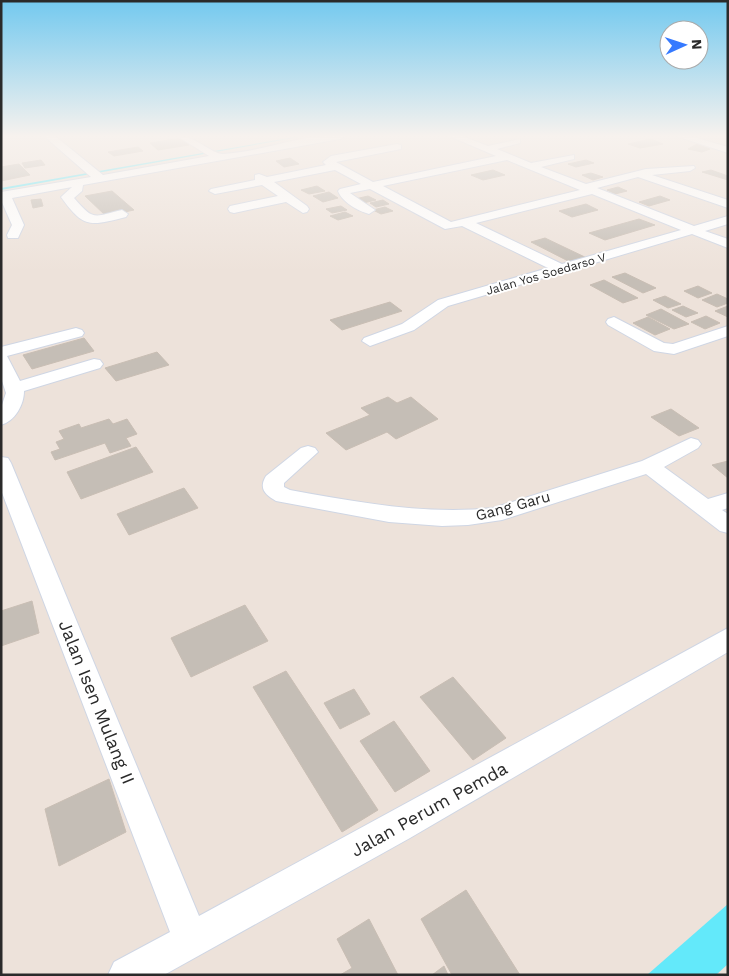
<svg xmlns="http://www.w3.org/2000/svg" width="729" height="976" font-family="'Work Sans',sans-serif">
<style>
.water{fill:#63e9fa}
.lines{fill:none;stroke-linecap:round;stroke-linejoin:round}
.stream{fill:#63e9fa;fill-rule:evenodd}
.building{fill:#c5beb6;stroke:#c9beb4}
.minor-casing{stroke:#cfd6e4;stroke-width:2}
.minor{fill:#fff;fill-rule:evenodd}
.labels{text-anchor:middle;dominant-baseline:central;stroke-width:4;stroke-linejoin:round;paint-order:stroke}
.far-street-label{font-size:12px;fill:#2a2a2a;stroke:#fff}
.street-label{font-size:15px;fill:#2a2a2a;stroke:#fff}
.near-street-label{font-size:18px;fill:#2a2a2a;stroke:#fff}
</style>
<rect width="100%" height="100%" fill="#ede2da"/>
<!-- water -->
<polygon class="water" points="728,904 728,964 716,975 647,975"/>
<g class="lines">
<!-- stream -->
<polygon class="stream" points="300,136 305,136 1,190 1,188"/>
</g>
<!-- building -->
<g class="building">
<polygon points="181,138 189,145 158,150 150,143"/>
<polygon points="651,139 663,144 640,148 628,144"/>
<polygon points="697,144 710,149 702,152 688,149"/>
<polygon points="138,147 143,151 114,156 108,152"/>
<polygon points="290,158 299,164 284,167 276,161"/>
<polygon points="41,160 45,165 25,168 22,163"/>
<polygon points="586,160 594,163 576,167 568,164"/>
<polygon points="19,164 30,175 1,181 1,167"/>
<polygon points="493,170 505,175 483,180 471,175"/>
<polygon points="711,170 728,176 728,180 702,172"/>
<polygon points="591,173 603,177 593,180 582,175"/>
<polygon points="317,186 325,191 309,194 301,190"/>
<polygon points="618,187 627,191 615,194 607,190"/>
<polygon points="112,191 134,210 106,216 85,196"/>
<polygon points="329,192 338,198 323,202 313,196"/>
<polygon points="368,196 376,200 363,203 355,199"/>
<polygon points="660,196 670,200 649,206 639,202"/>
<polygon points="41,199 43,206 33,208 31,200"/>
<polygon points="383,200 389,204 376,207 370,203"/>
<polygon points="586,204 598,210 572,217 559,211"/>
<polygon points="341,206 347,210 332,213 326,209"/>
<polygon points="385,207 393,211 381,214 373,210"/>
<polygon points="345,212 353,216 338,220 330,216"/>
<polygon points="639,219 655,225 605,240 589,233"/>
<polygon points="545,238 589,259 574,264 531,242"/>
<polygon points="625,273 656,288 643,293 612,277"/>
<polygon points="604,280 638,298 623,303 590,285"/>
<polygon points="698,286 712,293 698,298 684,291"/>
<polygon points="717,294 728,299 728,303 717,307 702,300"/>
<polygon points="665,296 681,304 668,308 653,300"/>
<polygon points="390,302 402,311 342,330 330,320"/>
<polygon points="683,306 698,313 686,317 672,310"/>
<polygon points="728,306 728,317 715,311"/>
<polygon points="661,309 689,324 674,329 646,315"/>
<polygon points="706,316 720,323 705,329 691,322"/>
<polygon points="648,317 670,329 655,335 633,323"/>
<polygon points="84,338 94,351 32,369 23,355"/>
<polygon points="157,352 169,365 116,381 105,368"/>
<polygon points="388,397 397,403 411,397 438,419 396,439 387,432 346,450 326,433 370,415 361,408"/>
<polygon points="671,409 699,428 679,436 651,417"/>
<polygon points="109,419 113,424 127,419 137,434 126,438 131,446 110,453 105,443 55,460 51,452 60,449 56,442 64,439 59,431 79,424 81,428"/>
<polygon points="136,447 153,472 81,499 67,472"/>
<polygon points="728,461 728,478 712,465"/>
<polygon points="184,488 198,508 129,535 117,514"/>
<polygon points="32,601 39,633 1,646 1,611"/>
<polygon points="245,605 268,641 191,677 171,638"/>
<polygon points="286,671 378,810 342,832 253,687"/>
<polygon points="453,677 506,738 473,760 420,697"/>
<polygon points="354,689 370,714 340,729 324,703"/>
<polygon points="394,721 430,771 395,792 360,741"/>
<polygon points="109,779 126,832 59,866 45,809"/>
<polygon points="466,890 520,975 452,975 421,919"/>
<polygon points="369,919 398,975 340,975 352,968 337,939"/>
<polygon points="444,966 448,975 432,975"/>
</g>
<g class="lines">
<defs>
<g id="minor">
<path d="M 44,136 L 55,136 L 103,175 L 209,156 L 177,136 C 197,136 211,154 223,154 C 264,152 304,132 345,136 L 340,139 L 83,185 L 82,191 L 74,198 C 94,221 93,217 122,210 L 128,214 L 126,217 C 90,226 84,229 61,197 L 72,187 L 12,198 L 24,225 L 18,238 L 8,238 L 7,235 L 12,225 L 1,200 L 1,192 L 91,177 Z"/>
<path d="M 449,136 L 462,136 L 488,146 L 520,139 L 520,143 L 497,149 L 531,163 L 574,155 L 574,159 L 541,167 L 586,184 L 646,169 L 694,166 L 695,168 L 690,171 L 652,175 L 728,200 L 728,208 L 638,177 L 597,188 L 694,226 L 728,216 L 728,224 L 705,231 L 728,239 L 728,248 L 692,234 L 571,270 L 569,273 L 560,273 L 448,306 L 414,330 L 370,346 L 362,341 L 364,338 L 402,324 L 438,300 L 548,268 L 462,226 L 445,229 L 370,189 L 350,193 L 375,210 L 369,214 C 358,211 342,202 338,191 L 340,189 L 361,184 L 335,170 L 274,182 L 307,206 L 309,209 L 307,212 L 303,213 L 286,202 L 234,213 L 230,212 L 228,209 L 230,206 L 278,196 L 262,185 L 215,194 L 209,191 L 211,189 L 255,180 L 255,175 L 259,174 L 267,177 L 326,165 L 323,162 L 331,156 L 397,144 L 401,145 L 401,149 L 336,162 L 373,182 L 496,156 ZM 507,160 L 580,190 L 451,222 L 383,186 ZM 592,194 L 681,230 L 562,264 L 476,223 Z"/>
<polygon points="676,136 690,136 728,147 728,153"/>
<polygon points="614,317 664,343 673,344 728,326 728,336 674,354 654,351 608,325 606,322 608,319"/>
<path d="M 76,328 L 82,330 L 84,333 L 82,336 L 7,356 L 20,381 L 94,359 L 100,360 L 103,364 L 100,368 L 24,391 C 24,405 15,421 1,425 L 1,408 L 6,393 L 1,378 L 1,347 Z"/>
<path d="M 691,438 L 698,440 L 701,444 L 698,448 L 664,467 L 708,499 L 728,493 L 728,508 L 722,510 L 728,514 L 728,533 L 720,531 L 646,474 L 502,520 L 468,525 L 442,526 L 389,522 L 276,501 C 266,495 258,489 266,476 L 301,448 L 308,446 L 315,448 L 318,452 L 284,483 L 284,487 L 290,490 C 357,502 424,515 493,508 L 642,461 Z"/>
<polygon points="1,457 8,458 11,463 199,916 728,628 728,652 410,838 164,975 108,975 114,962 170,932 1,490"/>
</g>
</defs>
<!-- minor casing -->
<use href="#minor" class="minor-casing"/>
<!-- minor -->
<use href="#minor" class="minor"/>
</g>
<!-- sky -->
<linearGradient id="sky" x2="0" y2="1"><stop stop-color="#73c9ef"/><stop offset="0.5" stop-color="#f7f2ee"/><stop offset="1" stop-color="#f7f2ee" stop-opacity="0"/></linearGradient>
<rect width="729" height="272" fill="url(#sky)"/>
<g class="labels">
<!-- far-street labels -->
<g class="far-street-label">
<text transform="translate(546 274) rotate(-16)">Jalan Yos Soedarso V</text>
</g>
<!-- street labels -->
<g class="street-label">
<text transform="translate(513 506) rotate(-15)">Gang Garu</text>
</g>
<!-- near-street labels -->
<g class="near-street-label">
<text transform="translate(97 702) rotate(68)">Jalan Isen Mulang II</text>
<text transform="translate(429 809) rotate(-29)">Jalan Perum Pemda</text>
</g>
</g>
<!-- border -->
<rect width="729" height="976" fill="none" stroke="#2a2a2a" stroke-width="5"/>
<!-- north arrow -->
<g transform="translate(684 45) rotate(87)"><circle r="24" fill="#ffffff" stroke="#aaaaaa"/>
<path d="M0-4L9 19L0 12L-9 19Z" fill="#367aff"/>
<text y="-8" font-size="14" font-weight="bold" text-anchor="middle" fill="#2a2a2a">N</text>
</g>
</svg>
